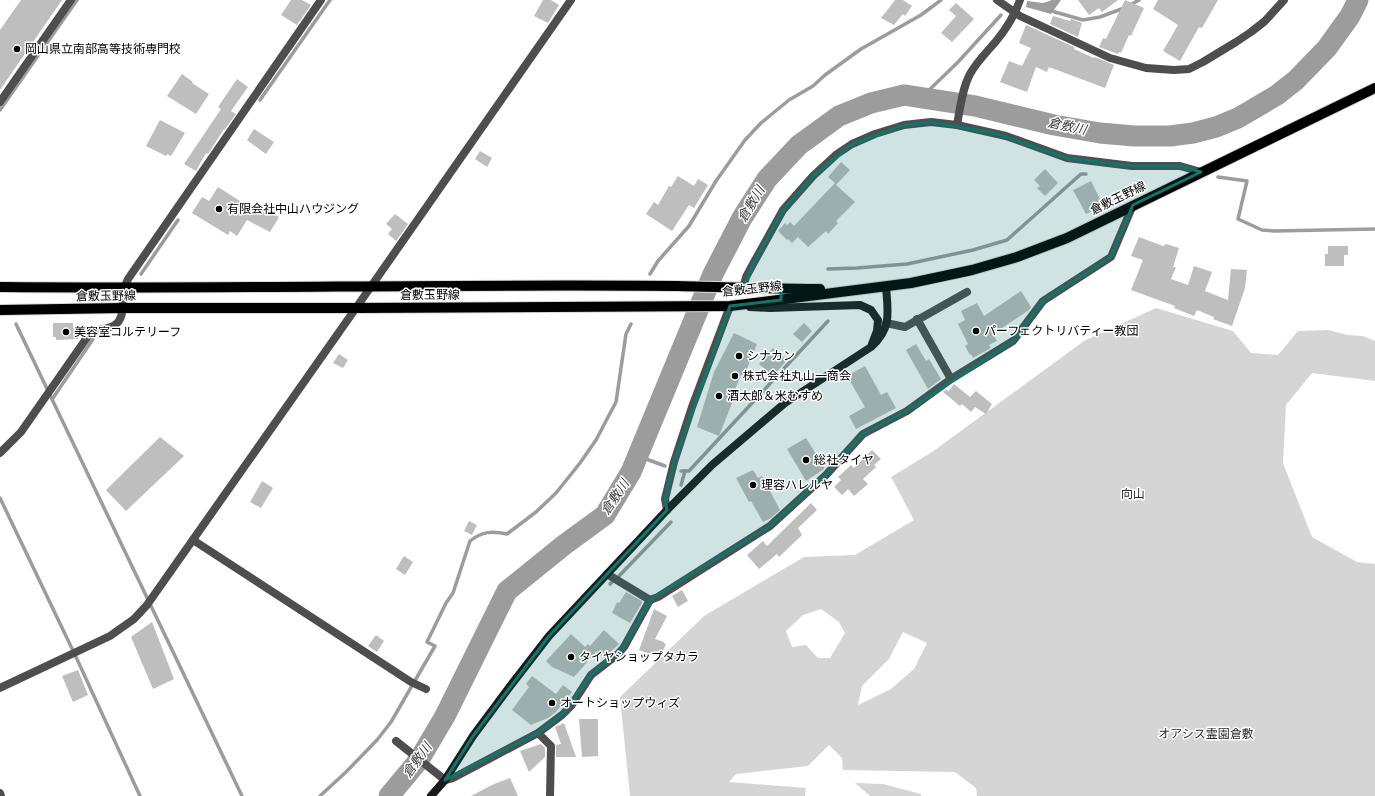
<svg xmlns="http://www.w3.org/2000/svg" width="1375" height="796" font-family="'DM Sans','Noto Sans JP',sans-serif">
<style>
.green{fill:#d5d5d5;fill-rule:evenodd}
.water{fill:#9c9c9c}
.lines{fill:none;stroke-linecap:round;stroke-linejoin:round}
.stream{stroke:#9c9c9c;stroke-width:3.5}
.river{stroke:#9c9c9c;stroke-width:21}
.building{fill:#bebebe}
.primary-casing{stroke:#dbdbdb;stroke-width:12}
.street{stroke:#4e4e4e;stroke-width:8}
.secondary{stroke:#1b1b1b;stroke-width:8}
.primary{stroke:#000;stroke-width:10}
.marked{fill:#0f766e;fill-opacity:0.2;stroke:#0f766e;stroke-width:3;stroke-linejoin:round}
.poi-dot{fill:#000;stroke:#fff;stroke-width:1.5}
.labels{text-anchor:middle;dominant-baseline:central;stroke-width:3;stroke-linejoin:round;paint-order:stroke}
.poi-label{font-size:12px;fill:#000;stroke:#fff;text-anchor:start}
.street-label{font-size:12px;fill:#000;stroke:#fff}
.park-label{font-size:12px;fill:#2c2c2c;stroke:#fff}
.water-label{font-size:13px;font-style:italic;fill:#3d3d3d;stroke:#fff}
</style>
<rect width="100%" height="100%" fill="#fff"/>
<!-- green -->
<g class="green">
<path d="M 1156,308 L 1233,331 L 1251,353 L 1278,355 L 1298,331 L 1328,330 L 1348,335 L 1363,336 L 1375,341 L 1375,381 L 1312,373 L 1286,405 L 1283,463 L 1312,537 L 1357,562 L 1375,564 L 1375,796 L 977,796 L 976,788 L 955,772 L 843,770 L 842,758 L 829,745 L 808,766 L 736,774 L 729,782 L 806,788 L 805,796 L 630,796 L 620,697 L 704,616 L 804,557 L 855,555 L 914,520 L 891,477 L 932,452 L 1084,341 ZM 821,609 L 839,622 L 845,633 L 830,658 L 818,658 L 806,645 L 792,647 L 786,631 L 803,615 ZM 903,632 L 927,643 L 914,669 L 891,689 L 858,705 L 862,686 L 889,659 Z"/>
<polygon points="855,783 883,784 921,794 921,796 870,796"/>
</g>
<!-- water -->
<polygon class="water" points="1052,0 1061,0 1051,14 1026,7 1027,1 1043,3"/>
<g class="lines">
<!-- stream -->
<g class="stream">
<polyline points="1130,5 1139,0"/>
<polyline points="1048,10 1083,20 1100,17 1124,8"/>
<polyline points="922,97 958,62 1001,15"/>
<polyline points="260,100 330,0"/>
<polyline points="0,110 77,0"/>
<polyline points="1218,177 1247,181 1238,219 1262,230 1274,231 1375,229"/>
<polyline points="828,269 857,268 907,264 973,250 1007,240 1081,174 1086,174"/>
<polyline points="141,274 178,220"/>
<polyline points="650,274 658,261 689,226 716,181 745,140 761,123 789,100 813,86 825,75 861,49 921,15 941,0"/>
<polyline points="16,324 242,796"/>
<polyline points="53,398 93,339"/>
<polyline points="638,456 665,466"/>
<polyline points="681,471 689,471 828,321"/>
<polyline points="681,485 685,471"/>
<polyline points="0,498 76,657 140,796"/>
<polyline points="619,576 671,522"/>
<polyline points="610,584 612,582"/>
<path d="M 320,796 L 346,772 L 377,740 L 391,722 L 435,646 L 427,642 L 446,603 L 453,593 L 470,541 C 482,531 493,531 507,534 L 536,512 L 556,493 L 580,463 L 596,440 L 616,402 L 626,334 L 631,324"/>
</g>
<!-- river -->
<polyline class="river" points="389,796 419,760 445,716 507,591 564,545 605,515 631,472 713,274 742,218 767,179 799,145 839,116 871,103 904,95 975,106 1054,125 1100,133 1134,136 1170,136 1193,133 1216,127 1238,118 1277,95 1296,80 1327,48 1350,16 1358,0"/>
</g>
<!-- building -->
<g class="building">
<polygon points="21,0 62,0 0,90 0,30"/>
<polygon points="291,0 302,0 311,5 297,25 281,15"/>
<polygon points="543,0 551,0 559,5 548,23 534,16"/>
<polygon points="895,0 903,0 912,6 905,16 903,14 894,25 881,18"/>
<polygon points="1078,0 1118,0 1102,12 1099,8 1089,15"/>
<polygon points="1125,0 1144,8 1131,36 1129,35 1121,53 1119,52 1118,54 1099,47 1103,38 1106,39"/>
<polygon points="1158,0 1218,0 1202,28 1199,27 1180,61 1163,51 1178,25 1153,9"/>
<polygon points="956,3 974,19 952,42 941,33 956,16 949,10"/>
<polygon points="1053,16 1070,21 1071,19 1082,23 1078,37 1050,24"/>
<polygon points="1026,25 1074,47 1074,49 1094,58 1095,57 1114,65 1105,88 1049,67 1047,72 1036,67 1027,92 1000,82 1009,61 1022,66 1031,48 1019,43"/>
<polygon points="182,74 193,82 192,83 209,94 196,114 167,96"/>
<polygon points="237,79 248,87 231,111 236,114 225,129 224,129 208,154 206,153 196,171 184,164 221,109 218,107"/>
<polygon points="160,120 185,133 171,156 167,154 166,156 146,146"/>
<polygon points="254,129 274,142 266,154 247,140"/>
<polygon points="480,151 492,158 487,167 475,159"/>
<polygon points="841,162 850,170 836,185 855,202 836,221 838,223 828,234 826,231 808,247 798,237 792,243 788,239 787,240 778,231 785,223 787,225 790,222 794,226 835,183 828,177"/>
<polygon points="1045,169 1058,183 1045,196 1037,188 1040,186 1034,180"/>
<polygon points="678,176 694,186 698,179 708,185 694,208 689,205 672,231 646,214 654,202 658,205 669,186 671,187"/>
<polygon points="1091,181 1100,199 1098,200 1102,206 1086,214 1073,190"/>
<polygon points="218,187 251,208 254,203 279,217 270,232 247,220 237,236 230,231 228,235 192,213 202,197 209,201"/>
<polygon points="395,214 408,224 396,241 388,234 392,229 386,224"/>
<polygon points="1139,237 1163,246 1166,244 1179,248 1173,267 1176,267 1171,279 1188,285 1194,266 1212,272 1205,291 1228,300 1231,269 1247,270 1245,288 1232,326 1213,319 1214,317 1197,310 1194,316 1174,308 1175,306 1131,290 1143,260 1131,256"/>
<polygon points="1328,246 1348,246 1348,255 1344,255 1344,266 1325,266 1325,254 1328,254"/>
<polygon points="1021,291 1031,307 1029,310 993,334 997,341 989,345 991,348 973,358 971,354 970,355 965,346 968,344 958,324 965,320 961,311 977,303 984,316"/>
<polygon points="53,323 73,323 73,328 78,328 78,339 56,340 56,337 53,337"/>
<polygon points="804,323 812,331 802,342 793,334"/>
<polygon points="734,333 757,344 744,376 741,375 732,397 734,398 719,436 697,427 714,372"/>
<polygon points="916,344 926,361 929,359 941,379 928,389 906,350"/>
<polygon points="773,348 787,360 773,376 759,364"/>
<polygon points="339,354 348,360 343,368 333,363"/>
<polygon points="865,366 881,395 887,392 896,408 856,429 849,416 865,407 847,376"/>
<polygon points="954,384 970,397 976,391 992,404 986,414 975,407 971,412 962,404 960,406 943,392 947,389 948,392"/>
<polygon points="160,437 184,456 126,511 106,490"/>
<polygon points="806,438 824,467 824,469 806,481 787,449"/>
<polygon points="872,450 881,459 874,465 876,467 863,479 868,484 854,496 848,489 842,495 834,487 841,480 838,477 851,465 854,468"/>
<polygon points="753,470 758,478 762,476 780,510 771,518 763,522 751,501 749,502 736,478"/>
<polygon points="262,481 273,488 261,508 250,502"/>
<polygon points="811,503 817,510 798,528 802,535 779,557 777,554 759,569 747,555 763,541 767,546"/>
<polygon points="469,521 477,525 472,535 464,531"/>
<polygon points="404,556 413,562 405,575 396,569"/>
<polygon points="682,590 688,601 678,607 672,596"/>
<polygon points="626,592 642,601 642,603 630,623 612,613 617,602 619,603"/>
<polygon points="654,609 667,616 655,639 664,642 664,643 666,644 661,655 651,652 650,654 639,650"/>
<polygon points="152,622 174,679 153,689 131,637"/>
<polygon points="604,630 619,644 604,658 597,651 574,677 552,667 546,661 571,634 585,647 588,644 590,646"/>
<polygon points="376,635 384,641 377,652 368,646"/>
<polygon points="78,670 88,695 73,702 62,676"/>
<polygon points="532,676 556,694 563,685 572,692 556,712 548,718 531,725 512,710 529,687 526,684"/>
<polygon points="579,719 598,719 598,756 582,757"/>
<polygon points="564,723 576,757 556,757 556,745 561,744 555,727"/>
<polygon points="541,744 545,748 545,757 529,772 520,751"/>
<polygon points="510,778 518,796 471,796 494,784"/>
</g>
<g class="lines">
<defs>
<g id="primary">
<path d="M 0,287 C 225,289 451,284 676,286 C 724,287 772,289 820,289"/>
<polyline points="0,310 122,308 356,308 730,306 911,283 972,270 1017,257 1067,238 1375,88"/>
</g>
</defs>
<!-- primary casing -->
<use href="#primary" class="primary-casing"/>
<!-- street -->
<g class="street">
<polyline points="997,0 1020,16 1110,58 1146,68 1174,70 1189,69 1203,62 1236,42 1251,32 1265,21 1284,0"/>
<polyline points="0,102 71,0"/>
<path d="M 957,125 C 960,109 962,89 970,74 C 977,61 988,51 997,40 C 1006,29 1015,14 1020,0"/>
<polyline points="743,288 746,277 753,264 783,210 813,176 837,154 852,144 875,134 904,125 931,122 957,125 1006,136 1067,158 1132,166 1180,166 1201,172"/>
<polyline points="917,319 951,379"/>
<polyline points="886,323 905,327 967,292"/>
<path d="M 0,453 L 21,432 L 88,336 C 98,326 108,331 116,324 C 126,316 121,299 124,288 C 125,285 127,282 128,279 L 321,0"/>
<polyline points="667,510 665,499 674,462 692,407 730,306"/>
<polyline points="193,540 411,682 426,689"/>
<polyline points="607,574 650,600 658,597 770,526 826,475 863,434 907,411 951,379 1013,341 1043,301 1111,257 1133,205"/>
<polyline points="0,688 110,636 134,619 147,605 356,308 571,0"/>
<polyline points="538,733 551,746 550,796"/>
<polyline points="396,741 445,780 453,778 538,733 562,715 571,706 591,675 618,654 624,647 650,600"/>
<polyline points="0,793 1,796"/>
</g>
<!-- secondary -->
<g class="secondary">
<polyline points="750,307 770,308 860,305 871,310 878,320 877,331 872,344"/>
<path d="M 431,796 L 445,780 L 473,736 L 511,685 L 549,636 L 667,510 L 712,465 L 785,403 L 871,347 C 892,328 888,313 886,287"/>
</g>
<!-- primary -->
<use href="#primary" class="primary"/>
</g>
<!-- marked area -->
<path class="marked" d="M 931,122 L 995,133 L 1067,158 L 1132,166 L 1180,166 L 1201,172 L 1133,205 L 1111,257 L 1043,301 L 1013,341 L 907,411 L 863,434 L 826,475 L 770,526 L 650,600 L 624,647 L 591,675 L 562,715 L 538,733 L 445,780 L 473,736 L 549,636 L 667,510 L 665,499 L 674,462 L 730,306 L 781,300 L 781,289 L 743,288 L 753,264 L 783,210 L 813,176 L 852,144 L 904,125 Z"/>
<!-- markers -->
<g class="poi-dot">
<circle cx="17" cy="49" r="4"/>
<circle cx="219" cy="209" r="4"/>
<circle cx="976" cy="331" r="4"/>
<circle cx="66" cy="332" r="4"/>
<circle cx="739" cy="356" r="4"/>
<circle cx="735" cy="376" r="4"/>
<circle cx="719" cy="396" r="4"/>
<circle cx="806" cy="460" r="4"/>
<circle cx="753" cy="485" r="4"/>
<circle cx="571" cy="657" r="4"/>
<circle cx="552" cy="703" r="4"/>
</g>
<g class="labels">
<!-- poi labels -->
<g class="poi-label">
<text x="25" y="49">岡山県立南部高等技術専門校</text>
<text x="227" y="209">有限会社中山ハウジング</text>
<text x="984" y="331">パーフェクトリバティー教団</text>
<text x="74" y="332">美容室コルテリーフ</text>
<text x="747" y="356">シナカン</text>
<text x="743" y="376">株式会社丸山一商会</text>
<text x="727" y="396">酒太郎＆米むすめ</text>
<text x="814" y="460">総社タイヤ</text>
<text x="761" y="485">理容ハレルヤ</text>
<text x="579" y="657">タイヤショップタカラ</text>
<text x="560" y="703">オートショップウィズ</text>
</g>
<!-- street labels -->
<g class="street-label">
<text transform="translate(1118 198) rotate(-26)">倉敷玉野線</text>
<text transform="translate(752 289) rotate(-6)">倉敷玉野線</text>
<text x="430" y="295">倉敷玉野線</text>
<text transform="translate(106 296) rotate(-1)">倉敷玉野線</text>
</g>
<!-- park labels -->
<g class="park-label">
<text x="1133" y="494">向山</text>
<text x="1206" y="734">オアシス霊園倉敷</text>
</g>
<!-- water labels -->
<g class="water-label">
<text transform="translate(1067 126) rotate(12)">倉敷川</text>
<text transform="translate(751 204) rotate(-59)">倉敷川</text>
<text transform="translate(615 497) rotate(-56)">倉敷川</text>
<text transform="translate(417 760) rotate(-54)">倉敷川</text>
</g>
</g>
</svg>
